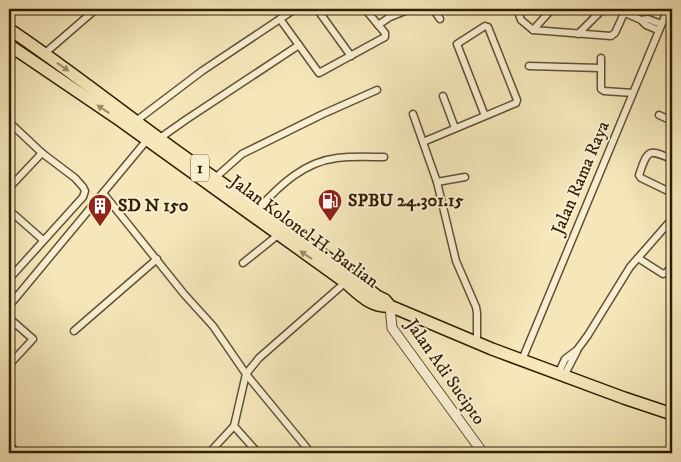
<svg xmlns="http://www.w3.org/2000/svg" width="681" height="462" font-family="'IM FELL DW Pica',serif">
<style>
.lines{fill:none;stroke-linecap:round;stroke-linejoin:round}
.minor-casing{stroke:#615132;stroke-width:9}
.tertiary-casing{stroke:#615132;stroke-width:11}
.trunk-casing{stroke:#301f05;stroke-width:14}
.minor{stroke:#f8efd2;stroke-width:6}
.tertiary{stroke:#f8efd2;stroke-width:9}
.trunk{stroke:#f5e7ba;stroke-width:11}
.oneway{fill:#9c8d69}
.labels{text-anchor:middle;dominant-baseline:central;stroke-width:4;stroke-linejoin:round;paint-order:stroke}
.shield{fill:#f8efd2;stroke:#6c5d42;stroke-width:1}
.shield-label{font-size:16px;font-weight:bold;fill:#301f05}
.street-label{font-size:18px;fill:#301f05;stroke:#f8efd2}
.poi-label{font-size:18px;font-weight:bold;fill:#301f05;stroke:#f8efd2;text-anchor:start}
</style>
<rect width="100%" height="100%" fill="#f5e7ba"/>
<filter id="stains"><feTurbulence type="fractalNoise" baseFrequency=".004" numOctaves="4"/><feColorMatrix values="0 0 0 0 .2 0 0 0 0 .09 0 0 0 0 .02 0 0 0 .5 -.17"/></filter>
<radialGradient id="worn" r=".72"><stop offset=".6" stop-color="#630" stop-opacity="0"/><stop offset="1" stop-color="#630" stop-opacity=".3"/></radialGradient>
<g class="lines">
<defs>
<g id="minor">
<polyline points="317,9 351,56"/>
<polyline points="433,9 440,19"/>
<polyline points="517,9 521,20 533,30 611,36 615,33 626,9"/>
<polyline points="616,9 641,20 646,25 658,30"/>
<polyline points="280,19 319,73 385,37 385,33 365,9"/>
<polyline points="641,20 648,19 661,24"/>
<polyline points="378,25 390,17 410,9"/>
<polyline points="533,30 552,9"/>
<polyline points="578,34 603,9"/>
<polyline points="44,54 96,9"/>
<polyline points="9,58 18,51"/>
<polyline points="601,58 601,89 604,91 633,93"/>
<polyline points="529,66 600,68"/>
<polyline points="443,96 455,128"/>
<polyline points="413,114 437,182 456,261 476,307 477,313 477,343"/>
<polyline points="659,115 672,121"/>
<polyline points="136,121 202,71 295,9"/>
<polyline points="9,122 42,153 75,178 83,187 85,191 83,197 9,279"/>
<polyline points="160,138 187,119 299,45"/>
<polyline points="423,142 516,103 517,100 488,27 485,26 457,44 485,116"/>
<path d="M 672,159 C 648,149 648,149 639,175 L 641,178 L 672,193"/>
<polyline points="215,178 242,154 323,114 377,90"/>
<polyline points="437,182 465,177"/>
<polyline points="9,188 42,153"/>
<polyline points="103,193 184,294 213,326 246,374 311,453"/>
<path d="M 259,208 C 280,185 304,162 337,158 C 353,156 369,157 384,157"/>
<polyline points="9,210 43,240"/>
<polyline points="638,258 663,274 666,273 672,266"/>
<polyline points="243,263 278,235"/>
<polyline points="9,306 147,140"/>
<polyline points="9,318 33,339 9,365"/>
<polyline points="74,331 157,259"/>
<polyline points="522,360 668,9"/>
<polyline points="558,374 565,359 577,350 588,335 630,267 672,219"/>
<polyline points="564,376 577,351"/>
<polyline points="234,426 258,453"/>
<polyline points="9,444 17,453"/>
<polyline points="209,453 234,426 246,374 259,358 348,280"/>
</g>
<polyline id="tertiary" points="390,306 392,328 483,453"/>
<g id="trunk">
<path d="M 9,29 C 73,72 133,121 196,165 C 257,208 319,249 377,296 L 385,300 L 390,306 L 492,349 L 624,398 L 672,414"/>
<path d="M 9,45 L 121,121 L 345,282 C 359,294 371,308 390,306"/>
</g>
</defs>
<!-- minor casing -->
<use href="#minor" class="minor-casing"/>
<!-- tertiary casing -->
<use href="#tertiary" class="tertiary-casing"/>
<!-- trunk casing -->
<use href="#trunk" class="trunk-casing"/>
<!-- minor -->
<use href="#minor" class="minor"/>
<!-- tertiary -->
<use href="#tertiary" class="tertiary"/>
<!-- trunk -->
<use href="#trunk" class="trunk"/>
</g>
<!-- one-way arrows -->
<defs><path id="oneway-solid" d="M-6-.8H1V-3.2L6.5 0L1 3.2V.8H-6Z" transform="scale(1.25)"/></defs>
<g class="oneway">
<use href="#oneway-solid" transform="translate(63 67) rotate(34)"/>
<use href="#oneway-solid" transform="translate(103 109) rotate(-146)"/>
<use href="#oneway-solid" transform="translate(306 255) rotate(-146)"/>
</g>
<!-- icons -->
<defs>
<symbol id="fuel-pin" viewBox="-11 -11 22 30"><path d="M0 17L-7.5 6A9.5 9.5 0 1 1 7.5 6Z" fill="#8f2418" stroke="#f8efd2"/><path d="M-5.5-6h7V0h2V4h1.3V-2.5L3-4.5l.8-.8L6-3V5H2.5V1h-1V6h-7ZM-4.2-4.7v3.2H.2V-4.7Z" fill="#fff"/></symbol>
<symbol id="building-pin" viewBox="-11 -11 22 30"><path d="M0 17L-7.5 6A9.5 9.5 0 1 1 7.5 6Z" fill="#8f2418" stroke="#f8efd2"/><path d="M-4-6H4V6H1V3H-1V6H-4ZM-2.5-4.3h1.7v1.8h-1.7ZM.8-4.3h1.7v1.8H.8ZM-2.5-1h1.7V.8h-1.7ZM.8-1h1.7V.8H.8Z" fill="#fff"/></symbol>
</defs>
<g fill-rule="evenodd">
<use href="#fuel-pin" x="316" y="187" width="28" height="38"/>
<use href="#building-pin" x="86" y="192" width="28" height="38"/>
</g>
<g class="labels">
<!-- shield labels -->
<rect class="shield" x="191" y="154.5" width="18" height="27" rx="4"/>
<g class="shield-label">
<text x="200" y="168">1</text>
</g>
<!-- street labels -->
<g class="street-label">
<text transform="translate(581 178) rotate(-67)">Jalan Rama Raya</text>
<text transform="translate(304 232) rotate(36)">Jalan Kolonel H. Barlian</text>
<text transform="translate(445 372) rotate(55)">Jalan Adi Sucipto</text>
</g>
<!-- poi labels -->
<g class="poi-label">
<text x="348" y="201">SPBU 24.301.15</text>
<text x="118" y="206">SD N 150</text>
</g>
</g>
<!-- margin -->
<rect width="681" height="462" fill="none" stroke="#f5e7ba" stroke-width="30"/>
<rect x="10" y="10" width="661" height="442" fill="none" stroke="#301f05" stroke-width="2.5"/>
<rect x="15" y="15" width="651" height="432" fill="none" stroke="#301f05"/>
<rect width="100%" height="100%" filter="url(#stains)"/>
<rect width="100%" height="100%" fill="url(#worn)"/>
</svg>
